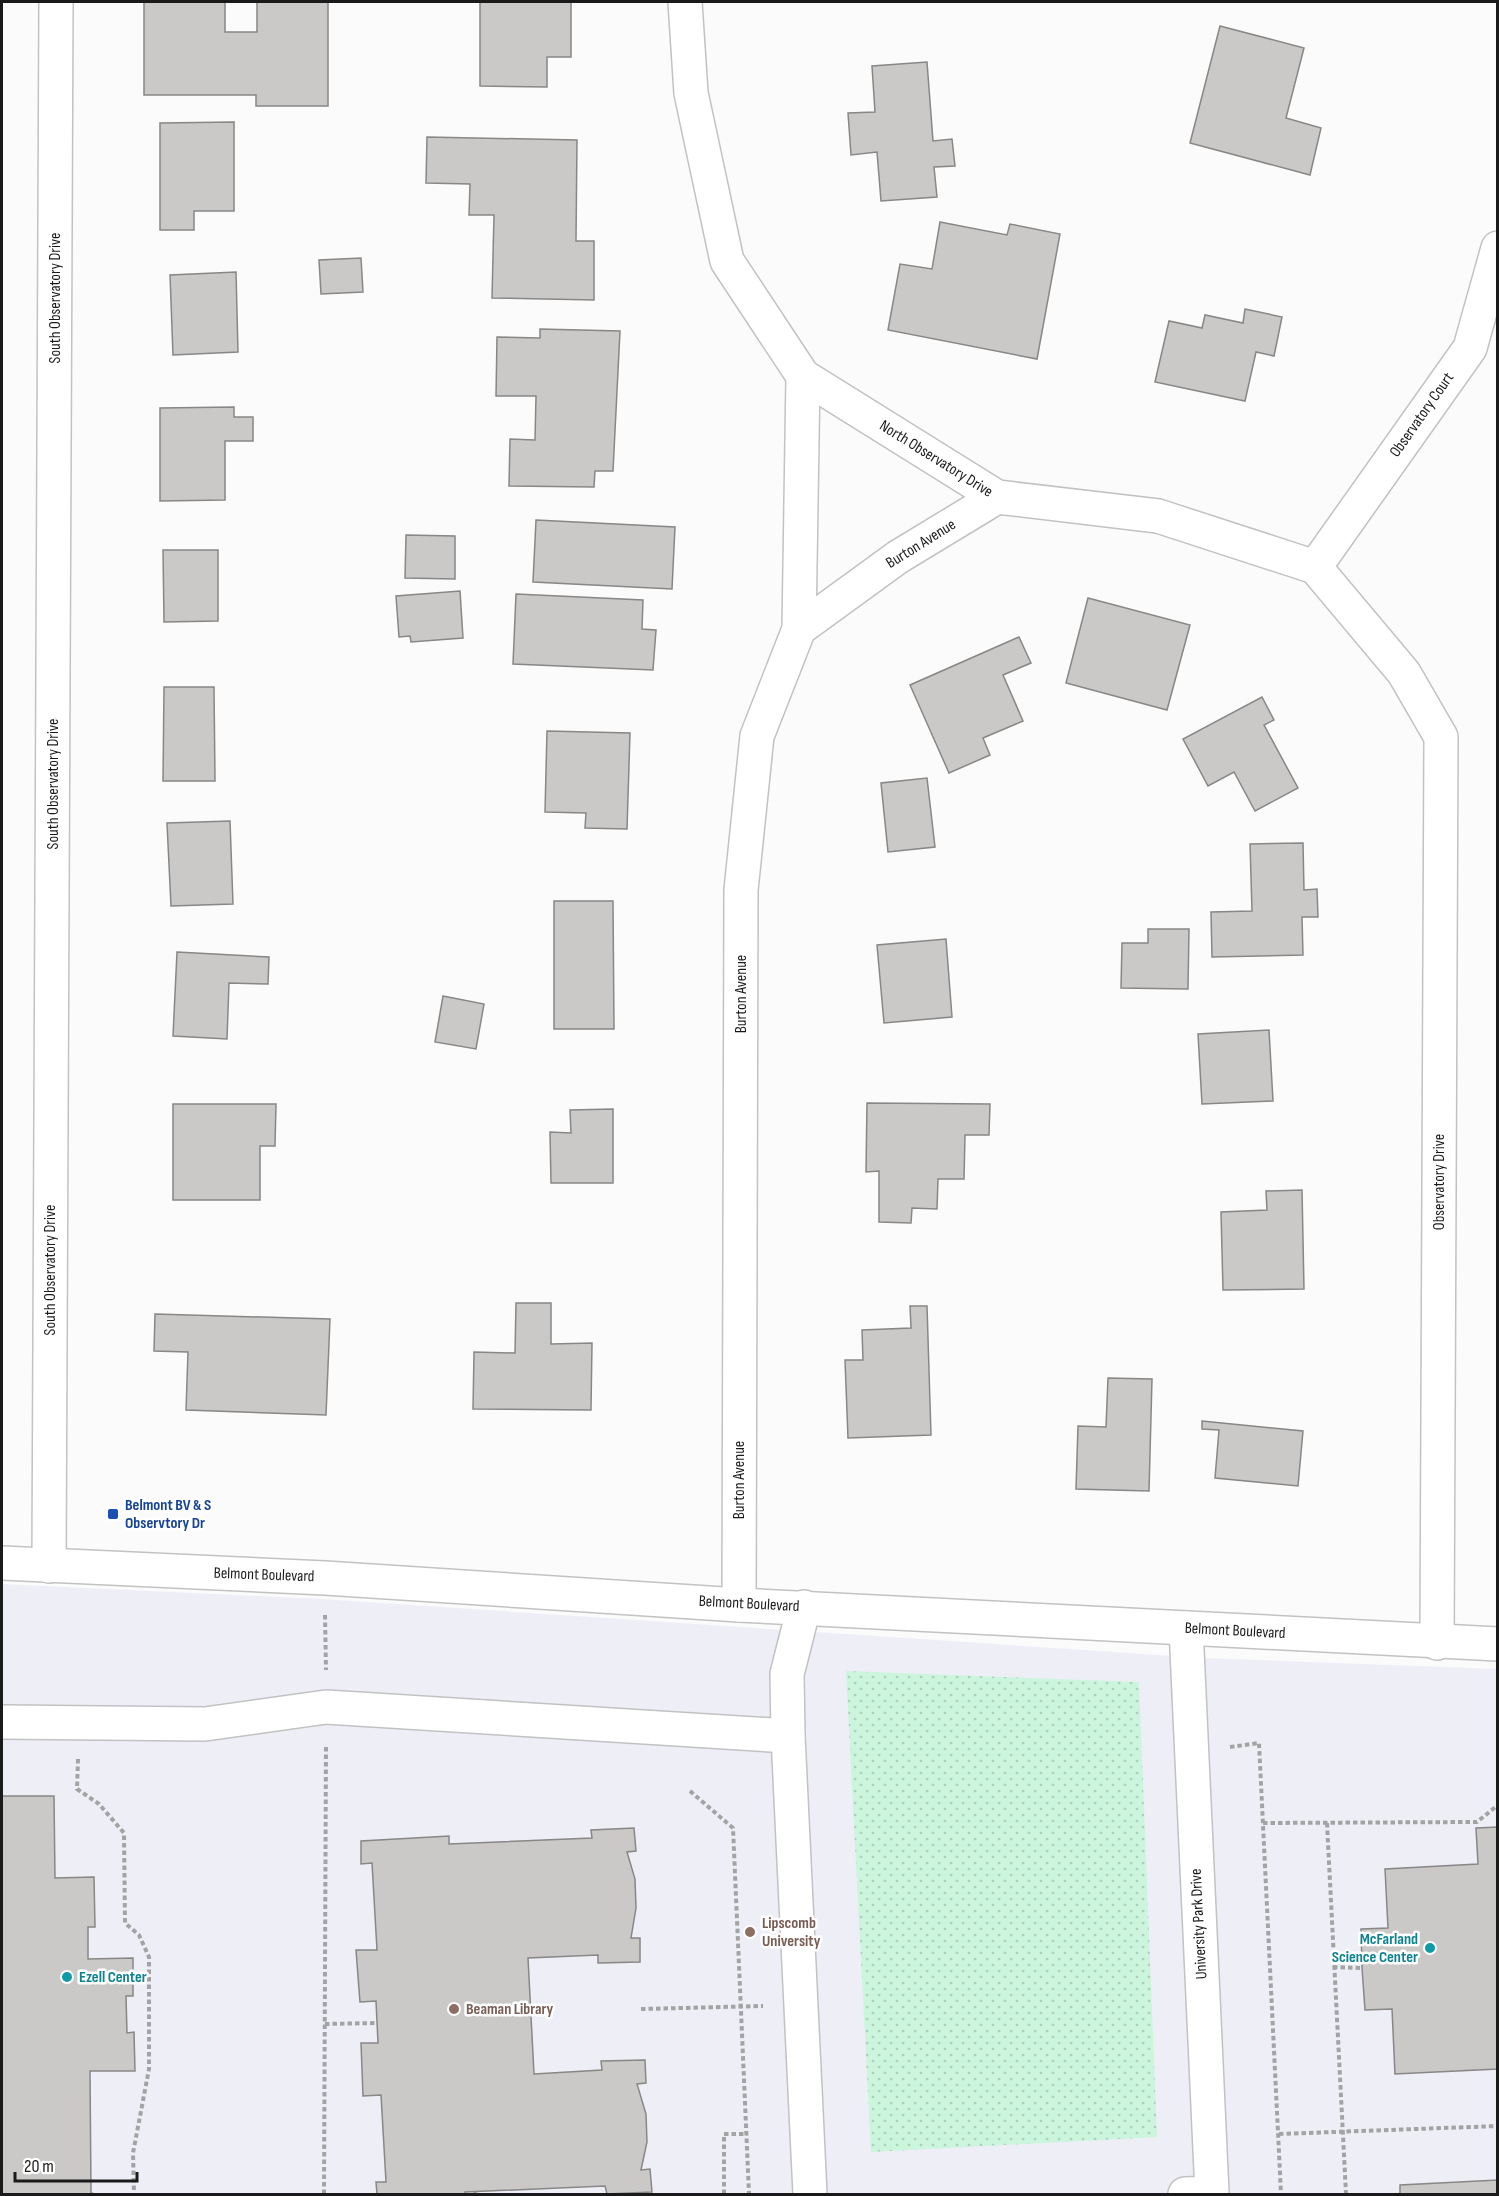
<svg xmlns="http://www.w3.org/2000/svg" width="1499" height="2196" font-family="'Sofia Sans Condensed',sans-serif">
<style>
.built{fill:#eeeef6}
.grass{fill:url(#grass-dots)}
.building{fill:#cac9c8;stroke:#888786;stroke-width:1.5}
.lines{fill:none;stroke-linecap:round;stroke-linejoin:round}
.minor-casing{stroke:#c2c2c3;stroke-width:36}
.path{stroke:#a4a3a4;stroke-width:4;stroke-dasharray:4.5 3;stroke-linecap:butt}
.minor{stroke:#fff;stroke-width:33}
.transit-dot{fill:#1a4fb4;stroke:#fff;stroke-width:2}
.education-dot{fill:#8d6e63;stroke:#fff;stroke-width:2}
.culture-dot{fill:#0f9aa8;stroke:#fff;stroke-width:2}
.labels{text-anchor:middle;dominant-baseline:central;stroke-width:5;stroke-linejoin:round;paint-order:stroke}
.street-label{font-size:16px;fill:#1b1a1b;stroke:#fff}
.transit-label{font-size:16px;font-weight:bold;fill:#164399;stroke:#fff;text-anchor:start}
.education-label{font-size:16px;font-weight:bold;fill:#785e54;stroke:#fff;text-anchor:start}
.culture-label{font-size:16px;font-weight:bold;fill:#0d838f;stroke:#fff;text-anchor:end}
</style>
<defs>
<pattern id="grass-dots" width="8" height="8" patternUnits="userSpaceOnUse" patternTransform="scale(1.5)"><rect width="8" height="8" fill="#cbf5dc"/><path d="M2 2h.1M6 6h.1" fill="none" stroke="#aed1bc" stroke-width="1.8" stroke-linecap="round"/></pattern>
</defs>
<rect width="100%" height="100%" fill="#fbfbfc"/>
<!-- built -->
<polygon class="built" points="2,1584 322,1599 1203,1658 1497,1669 1497,2194 2,2194"/>
<!-- grass -->
<polygon class="grass" points="846,1671 1139,1682 1157,2137 871,2152"/>
<!-- building -->
<g class="building">
<polygon points="144,2 225,2 225,32 257,32 257,2 328,2 328,106 256,106 256,95 144,95"/>
<polygon points="480,2 571,2 571,57 547,57 547,87 480,86"/>
<polygon points="1220,26 1304,48 1286,118 1321,128 1310,175 1190,143"/>
<polygon points="927,62 933,141 952,139 955,166 934,167 937,197 881,201 877,152 851,155 848,113 875,112 872,66"/>
<polygon points="234,122 234,211 194,211 194,230 160,230 160,123"/>
<polygon points="427,137 577,140 576,241 594,241 594,300 492,298 494,215 469,215 470,184 426,183"/>
<polygon points="940,222 1007,235 1010,224 1060,234 1037,359 888,330 900,264 932,269"/>
<polygon points="361,258 363,292 321,294 319,260"/>
<polygon points="236,272 238,352 173,355 170,275"/>
<polygon points="1245,309 1282,317 1274,356 1256,352 1245,401 1155,382 1169,321 1202,328 1205,315 1243,323"/>
<polygon points="540,329 620,331 613,471 595,471 594,487 509,486 510,439 535,440 536,396 496,396 497,337 540,338"/>
<polygon points="234,407 234,417 253,417 253,441 225,441 225,500 160,501 160,408"/>
<polygon points="536,520 675,527 672,589 533,582"/>
<polygon points="406,535 455,536 455,579 405,578"/>
<polygon points="163,550 218,550 218,621 164,622"/>
<polygon points="460,591 463,638 411,642 410,636 399,637 396,596"/>
<polygon points="516,594 643,600 642,629 656,630 653,670 513,664"/>
<polygon points="1088,598 1190,625 1167,710 1066,683"/>
<polygon points="1019,637 1031,663 1003,675 1023,721 983,738 990,755 949,773 910,685"/>
<polygon points="164,687 214,687 215,781 163,781"/>
<polygon points="1262,697 1274,720 1264,725 1298,788 1255,811 1234,772 1208,786 1183,739"/>
<polygon points="547,731 630,733 627,829 585,828 586,813 545,812"/>
<polygon points="927,778 935,847 888,852 881,783"/>
<polygon points="230,821 233,904 171,906 167,823"/>
<polygon points="1303,843 1304,890 1317,889 1318,917 1302,917 1303,955 1212,957 1211,912 1252,911 1250,844"/>
<polygon points="554,901 613,901 614,1029 554,1029"/>
<polygon points="1148,929 1189,929 1188,989 1121,988 1122,943 1148,943"/>
<polygon points="946,939 952,1017 884,1023 877,945"/>
<polygon points="177,952 269,957 268,984 229,983 227,1039 173,1036"/>
<polygon points="443,996 484,1004 476,1049 435,1042"/>
<polygon points="1269,1030 1273,1101 1202,1104 1198,1034"/>
<polygon points="867,1103 990,1104 989,1135 965,1135 964,1179 938,1179 937,1209 912,1208 911,1223 879,1222 879,1171 866,1172"/>
<polygon points="173,1104 276,1104 275,1146 260,1146 260,1200 173,1200"/>
<polygon points="613,1109 613,1183 551,1183 550,1132 571,1133 570,1110"/>
<polygon points="1302,1190 1304,1289 1223,1290 1221,1212 1267,1210 1266,1191"/>
<polygon points="516,1303 551,1303 551,1344 592,1343 591,1410 473,1409 474,1352 515,1353"/>
<polygon points="910,1306 927,1306 931,1435 848,1438 845,1360 863,1360 862,1330 911,1328"/>
<polygon points="155,1314 330,1319 326,1415 186,1410 188,1352 154,1351"/>
<polygon points="1108,1378 1152,1379 1149,1491 1076,1489 1078,1426 1106,1427"/>
<polygon points="1202,1421 1303,1431 1298,1486 1215,1478 1219,1430 1202,1429"/>
<polygon points="2,1796 54,1796 55,1878 94,1877 95,1927 88,1927 88,1959 133,1958 133,1996 126,1996 127,2033 134,2032 135,2071 90,2071 91,2193 95,2194 2,2194"/>
<polygon points="1498,1827 1498,2069 1395,2074 1392,2009 1365,2010 1362,1968 1361,1929 1388,1928 1385,1869 1478,1864 1476,1828"/>
<polygon points="634,1828 636,1851 627,1852 635,1879 636,1908 631,1938 640,1938 640,1962 598,1963 598,1955 528,1958 534,2074 602,2070 601,2061 645,2060 646,2083 637,2084 646,2114 647,2142 641,2170 650,2169 652,2192 607,2194 605,2186 465,2192 465,2194 377,2194 376,2182 386,2182 381,2095 363,2096 361,2043 378,2043 376,2001 360,2002 356,1950 377,1950 372,1863 361,1864 361,1841 449,1836 449,1844 592,1838 591,1830"/>
<polygon points="1498,2180 1498,2194 1400,2194 1400,2185"/>
</g>
<g class="lines">
<defs>
<g id="minor">
<polyline points="685,2 691,93 727,261 803,376 997,497 1158,516 1315,567 1404,673 1441,737 1437,1643"/>
<polyline points="1315,567 1470,348 1498,248"/>
<polyline points="799,629 803,376"/>
<polyline points="2,1563 325,1578 739,1605 1498,1644"/>
<polyline points="49,1566 56,2"/>
<polyline points="739,1605 741,890 757,736 799,629 898,557 997,497"/>
<polyline points="804,1607 787,1674 788,1736 810,2194"/>
<polyline points="2,1722 205,1724 326,1707 788,1736"/>
<polyline points="1185,2194 1212,2193 1186,1628"/>
</g>
</defs>
<!-- minor casing -->
<use href="#minor" class="minor-casing"/>
<!-- path -->
<g class="path">
<polyline points="325,1615 326,1670"/>
<polyline points="1230,1747 1259,1743 1281,2194"/>
<polyline points="78,1759 77,1789 99,1804 124,1833 125,1923 139,1935 149,1957 149,2069 133,2153 134,2194"/>
<polyline points="690,1791 733,1828 749,2194"/>
<polyline points="1263,1823 1477,1822 1498,1805"/>
<polyline points="1327,1823 1346,2194"/>
<polyline points="1333,1967 1362,1968"/>
<polyline points="641,2009 763,2006"/>
<polyline points="325,2024 377,2023"/>
<polyline points="1279,2134 1498,2126"/>
<polyline points="324,2194 326,1744"/>
<polyline points="475,2194 475,2192"/>
<polyline points="724,2194 724,2134 747,2134"/>
</g>
<!-- minor -->
<use href="#minor" class="minor"/>
</g>
<!-- markers -->
<rect class="transit-dot" x="107" y="1508" width="12" height="12" rx="3"/>
<g class="education-dot">
<circle cx="750" cy="1932" r="6"/>
<circle cx="454" cy="2009" r="6"/>
</g>
<g class="culture-dot">
<circle cx="1430" cy="1948" r="6"/>
<circle cx="67" cy="1977" r="6"/>
</g>
<g class="labels">
<!-- street labels -->
<g class="street-label">
<text transform="translate(55 298) rotate(-90)">South Observatory Drive</text>
<text transform="translate(1422 415) rotate(-55)">Observatory Court</text>
<text transform="translate(936 459) rotate(32)">North Observatory Drive</text>
<text transform="translate(921 544) rotate(-32)">Burton Avenue</text>
<text transform="translate(53 784) rotate(-90)">South Observatory Drive</text>
<text transform="translate(741 994) rotate(-90)">Burton Avenue</text>
<text transform="translate(1439 1182) rotate(-90)">Observatory Drive</text>
<text transform="translate(50 1270) rotate(-90)">South Observatory Drive</text>
<text transform="translate(739 1480) rotate(-90)">Burton Avenue</text>
<text transform="translate(264 1575) rotate(2)">Belmont Boulevard</text>
<text transform="translate(749 1604) rotate(3)">Belmont Boulevard</text>
<text transform="translate(1235 1631) rotate(3)">Belmont Boulevard</text>
<text transform="translate(1199 1924) rotate(-93)">University Park Drive</text>
</g>
<!-- transit labels -->
<g class="transit-label">
<text x="125" y="1505">Belmont BV &amp; S<tspan x="125" dy="18">Observtory Dr</tspan></text>
</g>
<!-- education labels -->
<g class="education-label">
<text x="762" y="1923">Lipscomb<tspan x="762" dy="18">University</tspan></text>
<text x="466" y="2009">Beaman Library</text>
</g>
<!-- culture labels -->
<g class="culture-label">
<text x="1418" y="1939">McFarland<tspan x="1418" dy="18">Science Center</tspan></text>
<text x="79" y="1977" text-anchor="start">Ezell Center</text>
</g>
</g>
<!-- border -->
<rect width="1499" height="2196" fill="none" stroke="#1b1a1b" stroke-width="6"/>
<!-- scale -->
<path d="M15 2172v9h122v-9" fill="none" stroke="#1b1a1b" stroke-width="3"/>
<text x="24" y="2172" font-size="18" fill="#1b1a1b" stroke="#ffffff" stroke-width="4.5" paint-order="stroke">20 m</text>
</svg>
